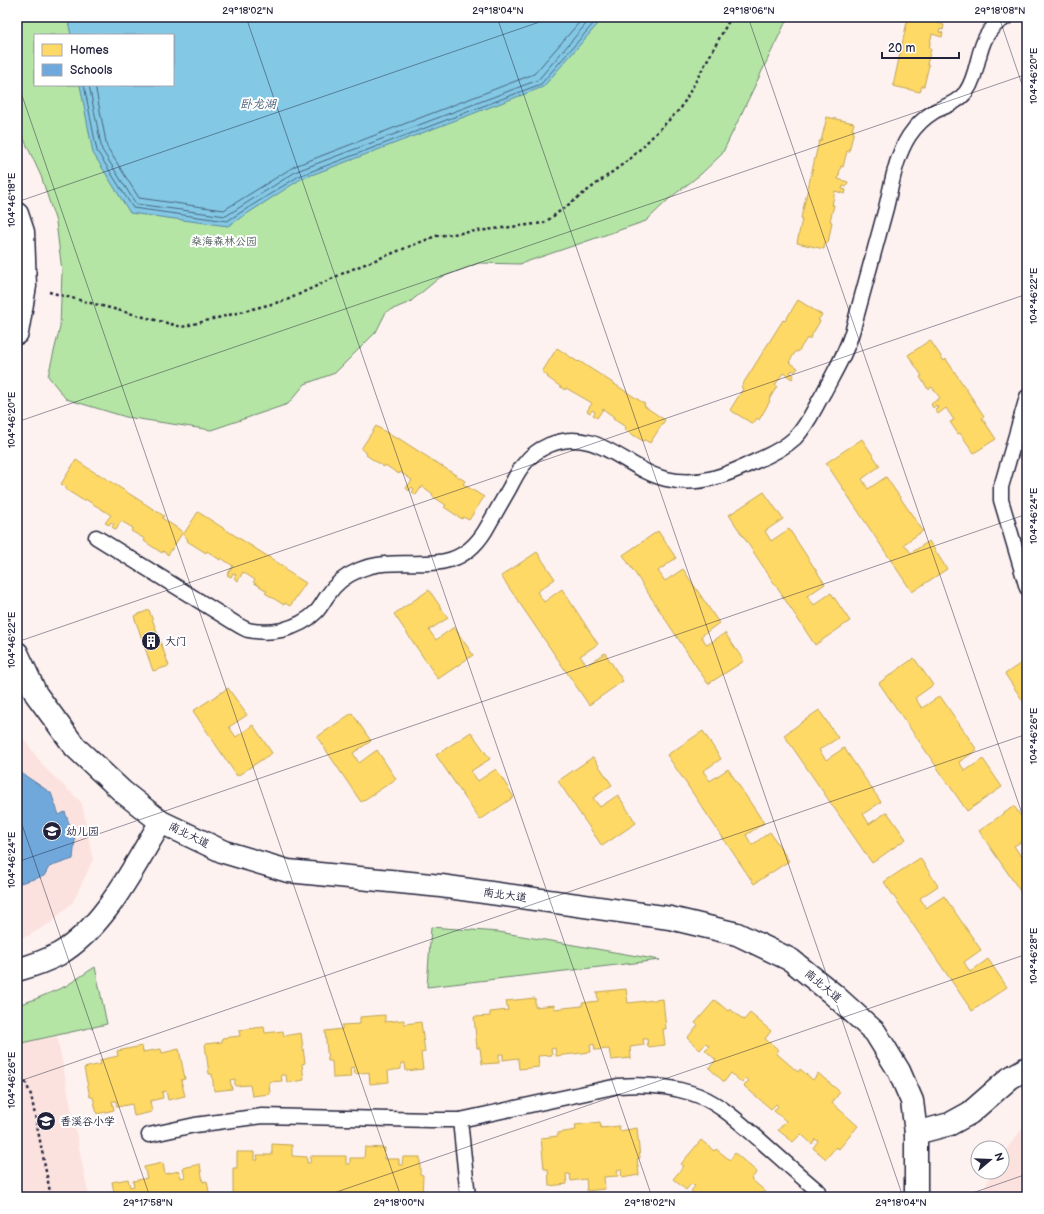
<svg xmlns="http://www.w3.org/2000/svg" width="1044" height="1214" font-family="'Balsamiq Sans','LXGW WenKai TC',sans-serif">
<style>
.built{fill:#fce2de}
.green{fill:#b5e5a4;stroke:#6c8470;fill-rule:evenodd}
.water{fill:#83c8e4;stroke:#5c86a0}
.homes{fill:#ffd966;stroke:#bda259}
.schools{fill:#6fa8dc;stroke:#5880ac}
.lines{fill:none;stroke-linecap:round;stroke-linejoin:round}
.shore{stroke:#49647f;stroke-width:1}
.service-casing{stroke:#22223b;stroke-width:17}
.minor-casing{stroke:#22223b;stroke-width:25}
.tertiary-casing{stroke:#22223b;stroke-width:25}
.path{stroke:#22223b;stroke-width:2.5;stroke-dasharray:3 3;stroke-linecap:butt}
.service{stroke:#fff;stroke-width:14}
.minor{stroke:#fff;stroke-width:22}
.tertiary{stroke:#fff;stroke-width:22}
.ticks{fill:none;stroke:#22223b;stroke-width:1;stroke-opacity:0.45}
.labels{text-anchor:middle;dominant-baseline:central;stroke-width:4;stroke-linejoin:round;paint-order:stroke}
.park-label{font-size:11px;fill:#4e5c5a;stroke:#fff}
.poi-label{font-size:11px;fill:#22223b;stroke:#fff;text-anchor:start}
.street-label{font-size:11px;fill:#22223b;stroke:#fff}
.water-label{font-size:12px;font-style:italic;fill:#445c76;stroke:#fff}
.neatline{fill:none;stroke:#22223b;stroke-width:1.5}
.ticks-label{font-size:10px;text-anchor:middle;fill:#22223b}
</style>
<rect width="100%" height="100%" fill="#fef2f0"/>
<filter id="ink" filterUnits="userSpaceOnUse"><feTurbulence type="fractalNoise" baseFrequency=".025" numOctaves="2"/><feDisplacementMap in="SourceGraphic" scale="8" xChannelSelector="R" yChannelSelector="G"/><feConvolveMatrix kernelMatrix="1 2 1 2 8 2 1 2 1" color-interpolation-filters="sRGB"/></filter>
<g filter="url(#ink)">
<!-- built -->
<g class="built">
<polygon points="17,730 46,769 82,803 93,860 73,902 52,922 28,936 17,939"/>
<polygon points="57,1036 89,1197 17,1197 17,1044"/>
<polygon points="1027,1125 1027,1197 980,1197 992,1172 1002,1172 1002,1155 1020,1131"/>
</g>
<!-- green -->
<g class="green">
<path d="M 17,17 L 788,17 L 722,154 L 701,174 L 670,198 L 646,221 L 520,264 L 479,263 L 439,278 L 410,302 L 386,312 L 376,332 L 335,373 L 305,384 L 288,404 L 211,430 L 126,417 L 66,399 L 48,376 L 60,327 L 62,271 L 56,222 L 41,176 L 17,124 ZM 35,35 L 173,35 L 173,85 L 35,85 Z"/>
<polygon points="431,927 499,932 660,960 427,987"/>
<polygon points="95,967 107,1024 17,1044 17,1005 33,1000 66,986"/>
</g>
<!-- water -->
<polygon class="water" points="67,17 604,17 543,87 301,179 228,226 130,213 93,153 80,85 173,85 173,35 71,35"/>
<!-- homes -->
<g class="homes">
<polygon points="908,17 936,17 935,22 944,25 943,30 940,29 939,32 943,33 942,37 932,34 929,48 931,49 927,64 929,65 924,86 922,86 920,92 893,86"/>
<polygon points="827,117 854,123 852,130 854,130 849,152 847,151 843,167 841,166 838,179 848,182 846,187 843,186 842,189 846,190 845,194 835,191 832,205 834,205 830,221 832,222 828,243 825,243 824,249 797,243 802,219 801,218 819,141 821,141"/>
<polygon points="798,300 822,315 818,320 820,321 809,340 807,338 798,352 796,351 789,362 798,368 795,372 792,370 790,373 794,375 792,379 783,373 775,385 777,386 769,400 770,401 759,420 757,418 753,424 730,410 743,389 741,387 783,320 785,321"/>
<polygon points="930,340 944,361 946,359 984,416 982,418 996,439 974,453 960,433 958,434 950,422 954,420 946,408 938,414 935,410 938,408 936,405 933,408 931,404 940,398 932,387 928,389 920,377 922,376 908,355"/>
<polygon points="557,348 578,362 579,361 645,404 644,406 665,420 650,443 645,440 643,441 625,430 626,427 613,419 614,417 603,409 597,418 593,415 595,412 592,410 590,413 587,411 592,403 566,388 565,390 547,377 548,376 542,372"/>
<polygon points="376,426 397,439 398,438 465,481 463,484 484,497 469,520 463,517 462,519 444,507 446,505 432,496 433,494 422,486 416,495 412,492 414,489 412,487 409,491 406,488 412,480 400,472 399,474 385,465 384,467 366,455 367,453 361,449"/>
<polygon points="862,439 880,466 862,479 868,489 886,477 923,531 904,544 911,553 929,541 947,569 912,592 826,463"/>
<polygon points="76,460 97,474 97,473 164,516 162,518 183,532 168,555 163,551 162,553 144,541 145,539 131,531 133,528 121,521 116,530 112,527 114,524 111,522 109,525 105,523 111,515 85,499 84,501 65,489 67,487 61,484"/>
<polygon points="764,492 783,519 765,531 771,541 789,529 825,584 807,596 814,605 831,593 850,621 815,645 729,515"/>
<polygon points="198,512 286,568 285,570 306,583 290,606 285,603 284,605 265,593 267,591 253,582 255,580 243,572 238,581 234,578 236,575 233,573 231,577 227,575 233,566 221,558 220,560 207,551 206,553 187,541 188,539 183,535"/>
<polygon points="658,531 676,558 658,571 665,581 683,569 719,623 701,636 707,645 725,633 744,661 708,684 623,555"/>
<polygon points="537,552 555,579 537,592 544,602 562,589 598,644 580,656 587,665 605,653 623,681 589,705 501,576"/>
<polygon points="429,590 448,618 429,630 436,640 454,627 473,655 438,679 394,614"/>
<polygon points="149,610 169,666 153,671 134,616"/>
<polygon points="914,658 933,685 915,698 922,708 940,696 977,750 959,762 965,771 983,759 1002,787 967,811 879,683"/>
<polygon points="1027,659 1027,707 1005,674"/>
<polygon points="228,688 247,715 229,727 236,737 253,725 272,753 237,776 193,711"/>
<polygon points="819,710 838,738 819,750 826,760 844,748 881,802 863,814 869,824 887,812 906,839 872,863 784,735"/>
<polygon points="352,713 371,741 353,753 359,763 377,750 396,779 361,802 317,737"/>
<polygon points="703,731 721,759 703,771 710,781 728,769 764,823 746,835 752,845 770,832 789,861 754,884 667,755"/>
<polygon points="471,732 490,759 471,771 478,781 496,769 514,797 480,820 436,755"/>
<polygon points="593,757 612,785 593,798 600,807 618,795 636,823 602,846 558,781"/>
<polygon points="1014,806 1027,825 1027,838 1014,846 1021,856 1027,852 1027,901 979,831"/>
<polygon points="920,858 938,886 920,898 926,908 944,896 981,950 964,962 970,972 988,959 1007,987 972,1011 884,882"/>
<polygon points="626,989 628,1003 663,999 666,1029 663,1029 665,1045 648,1047 647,1039 643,1039 644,1045 630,1047 631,1058 611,1060 609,1049 595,1050 594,1044 590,1045 591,1052 556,1056 555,1048 551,1049 552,1055 538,1056 539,1067 519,1069 518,1058 503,1060 503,1054 499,1054 499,1063 482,1064 480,1048 477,1048 474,1017 490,1016 490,1012 508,1010 506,1001 535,998 535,1007 554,1005 554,1009 582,1006 582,1003 598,1001 597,992"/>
<polygon points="715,1000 728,1011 730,1009 744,1020 750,1013 771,1031 765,1039 779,1050 776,1053 798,1072 800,1069 813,1080 818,1073 840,1092 832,1103 858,1126 839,1149 836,1147 826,1159 813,1148 818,1141 815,1139 812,1144 801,1134 793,1142 778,1130 786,1121 774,1111 778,1106 776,1104 771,1109 744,1086 749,1081 746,1078 742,1083 731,1073 724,1082 709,1068 716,1060 705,1050 709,1046 706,1043 700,1050 687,1038 698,1025 695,1023"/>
<polygon points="385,1015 385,1022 404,1020 404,1024 421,1022 425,1052 421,1053 423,1069 406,1071 405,1063 401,1063 401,1069 388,1071 389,1082 370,1084 369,1072 355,1074 354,1067 350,1068 351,1077 333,1078 332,1061 328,1061 325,1031 342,1029 342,1025 360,1024 360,1017"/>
<polygon points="264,1027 265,1033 283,1031 284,1036 301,1033 305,1063 302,1064 304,1080 287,1083 286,1075 281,1075 282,1081 269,1082 270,1094 252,1096 250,1085 235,1086 235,1079 230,1080 232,1089 214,1091 212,1074 209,1074 205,1044 222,1042 222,1038 240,1036 239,1030"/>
<polygon points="142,1046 143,1052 161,1049 162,1053 179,1049 185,1079 181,1080 185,1096 168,1100 166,1091 162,1092 163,1098 150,1101 152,1112 134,1116 132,1104 117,1107 116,1101 112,1101 114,1110 97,1114 93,1097 90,1097 84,1068 101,1064 100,1060 118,1056 117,1051"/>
<polygon points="600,1122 601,1128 619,1126 620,1131 637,1128 640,1158 637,1159 639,1175 622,1178 621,1169 617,1170 618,1176 604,1177 605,1189 587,1191 586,1179 571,1181 570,1174 566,1174 567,1184 549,1186 548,1169 544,1169 541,1138 558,1136 558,1133 576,1130 575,1125"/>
<polygon points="701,1140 714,1151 716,1149 730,1160 735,1153 757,1172 751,1179 765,1191 762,1194 766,1197 698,1197 691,1191 695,1186 691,1184 686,1190 673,1179 684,1166 681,1164"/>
<polygon points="272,1144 292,1145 292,1156 307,1157 307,1163 310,1163 311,1156 346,1156 346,1164 350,1164 350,1158 364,1158 365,1147 385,1148 384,1159 399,1159 399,1165 402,1165 403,1157 420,1157 420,1174 423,1175 422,1197 233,1197 233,1168 237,1168 237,1152 254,1152 254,1160 258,1160 257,1155 272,1155"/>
<polygon points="163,1163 165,1174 179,1171 181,1178 185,1177 183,1168 200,1164 203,1182 207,1181 210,1197 115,1197 112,1182 128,1179 130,1187 134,1186 133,1181 147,1178 144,1167"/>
</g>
<!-- schools -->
<polygon class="schools" points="17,770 51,793 59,815 65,812 75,840 73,859 49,867 44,876 17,884"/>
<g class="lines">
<!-- shore -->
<g class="shore">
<polyline points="84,85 97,151 133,208 227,221 299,176 541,84 599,17"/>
<polyline points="89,85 102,150 136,204 226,216 297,171 538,80 592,17"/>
<polyline points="95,85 107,147 139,198 224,210 295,166 534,74 584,17"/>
</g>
<defs>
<g id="service">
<polyline points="1027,397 1001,487 1001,500 1027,588"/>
<path d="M 96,537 L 230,620 C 235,623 242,628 248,630 C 258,632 272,632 282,630 C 294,627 307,621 316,612 C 321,607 324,600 328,595 C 335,584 347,575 359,570 C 405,551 452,584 485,531 C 493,517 501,503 509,489 C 514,480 518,470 525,463 C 531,455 540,449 549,445 C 596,425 625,469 666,479 C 699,487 727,475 756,461 C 770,455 784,448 795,438 C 808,425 815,407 824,392 C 835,371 847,351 853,329 C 864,288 875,248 886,208 C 892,184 895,158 909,136 C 915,127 925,117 935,111 C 946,106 958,102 966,92 C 983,68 973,34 1007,17"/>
<polyline points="460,1120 468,1197"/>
<path d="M 149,1135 L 195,1125 L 262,1116 L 431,1120 L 460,1120 L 618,1086 C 644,1084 666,1085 691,1093 C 718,1101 740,1123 761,1141 C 780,1158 799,1175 818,1191"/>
</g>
<g id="minor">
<path d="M 17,970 C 31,966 46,961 59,954 C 106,926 133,867 161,822"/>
<polyline points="916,1133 950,1124 970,1113 1010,1078 1027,1068"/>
</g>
<g id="tertiary">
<polyline points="17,214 23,232 25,286 17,333"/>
<polyline points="17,653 36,694 75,747 123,792 161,822 224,852 288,871 441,886 670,918 737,934 791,960 833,994 875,1032 899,1071 912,1101 916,1133 916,1197"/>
</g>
</defs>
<!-- service casing -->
<use href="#service" class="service-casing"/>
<!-- minor casing -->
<use href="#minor" class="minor-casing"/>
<!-- tertiary casing -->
<use href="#tertiary" class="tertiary-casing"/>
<!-- path -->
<g class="path">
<polyline points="49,292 182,327 287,300 350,270 436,236 544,223 631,158 681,108 731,17"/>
<polyline points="17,1073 25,1081 31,1095 51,1197"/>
</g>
<!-- service -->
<use href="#service" class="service"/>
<!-- minor -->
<use href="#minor" class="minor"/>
<!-- tertiary -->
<use href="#tertiary" class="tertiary"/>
</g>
</g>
<!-- ticks -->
<path class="ticks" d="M 246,17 L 652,1197M 497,17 L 903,1197M 748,17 L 1027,828M 999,17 L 1027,99M 17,81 L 401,1197M 17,202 L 554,17M 17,422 L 1027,74M 17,642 L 1027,294M 17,810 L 150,1197M 17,862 L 1027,514M 17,1082 L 1027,734M 322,1197 L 1027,954M 961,1197 L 1027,1174"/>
<!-- icons -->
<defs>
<symbol id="building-disc" viewBox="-11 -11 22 22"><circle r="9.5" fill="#22223b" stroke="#fff"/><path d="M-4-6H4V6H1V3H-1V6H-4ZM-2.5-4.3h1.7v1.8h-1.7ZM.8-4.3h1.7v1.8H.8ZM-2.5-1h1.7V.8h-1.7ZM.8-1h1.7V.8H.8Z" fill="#fff"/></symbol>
<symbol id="school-disc" viewBox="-11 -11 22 22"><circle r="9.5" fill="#22223b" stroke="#fff"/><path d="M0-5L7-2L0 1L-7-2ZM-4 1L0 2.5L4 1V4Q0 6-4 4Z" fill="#fff"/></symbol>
</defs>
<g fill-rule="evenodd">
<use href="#building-disc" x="140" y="630" width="22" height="22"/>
<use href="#school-disc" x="41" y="820" width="22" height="22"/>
<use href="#school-disc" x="35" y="1110" width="22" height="22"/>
</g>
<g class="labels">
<!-- park labels -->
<g class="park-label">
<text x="224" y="241">燊海森林公园</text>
</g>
<!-- poi labels -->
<g class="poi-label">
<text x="165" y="641">大门</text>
<text x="66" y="831">幼儿园</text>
<text x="60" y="1121">香溪谷小学</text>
</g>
<!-- street labels -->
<g class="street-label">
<text transform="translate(189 835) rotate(26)">南北大道</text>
<text transform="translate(505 895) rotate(8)">南北大道</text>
<text transform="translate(823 986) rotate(40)">南北大道</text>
</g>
<!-- water labels -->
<g class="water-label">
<text x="258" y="104">卧龙湖</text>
</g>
</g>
<!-- margin -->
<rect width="1044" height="1214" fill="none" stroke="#fff" stroke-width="44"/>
<!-- legend -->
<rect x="34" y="34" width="140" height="52" fill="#ffffff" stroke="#a7a7b1"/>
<rect x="42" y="44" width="20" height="12" fill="#ffd966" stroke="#a7a7b1"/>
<text x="70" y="54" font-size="12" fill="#22223b">Homes</text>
<rect x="42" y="64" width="20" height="12" fill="#6fa8dc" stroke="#a7a7b1"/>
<text x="70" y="74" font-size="12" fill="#22223b">Schools</text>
<!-- north arrow -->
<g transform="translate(990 1160) rotate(71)"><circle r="19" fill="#ffffff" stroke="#a7a7b1"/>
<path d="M0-3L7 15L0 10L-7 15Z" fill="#22223b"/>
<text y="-6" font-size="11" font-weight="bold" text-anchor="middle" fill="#22223b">N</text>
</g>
<!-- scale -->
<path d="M882 52v6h77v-6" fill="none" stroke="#22223b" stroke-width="2"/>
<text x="888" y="52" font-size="12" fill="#22223b" stroke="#ffffff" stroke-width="3" paint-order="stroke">20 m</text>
<rect x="22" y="22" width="1000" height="1170" class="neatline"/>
<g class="ticks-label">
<text x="248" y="14">29°18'02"N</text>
<text x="498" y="14">29°18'04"N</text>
<text x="749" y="14">29°18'06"N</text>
<text x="1000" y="14">29°18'08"N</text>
<text transform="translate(1033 76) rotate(-90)" y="4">104°46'20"E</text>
<text transform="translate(11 200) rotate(-90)" y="4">104°46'18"E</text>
<text transform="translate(1033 296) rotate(-90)" y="4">104°46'22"E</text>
<text transform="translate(11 420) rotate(-90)" y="4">104°46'20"E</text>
<text transform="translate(1033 516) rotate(-90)" y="4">104°46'24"E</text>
<text transform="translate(11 640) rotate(-90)" y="4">104°46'22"E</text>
<text transform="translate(1033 736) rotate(-90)" y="4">104°46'26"E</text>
<text transform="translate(11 860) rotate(-90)" y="4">104°46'24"E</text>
<text transform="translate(1033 956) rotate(-90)" y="4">104°46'28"E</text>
<text transform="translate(11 1080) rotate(-90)" y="4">104°46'26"E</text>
<text x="148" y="1206">29°17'58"N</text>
<text x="399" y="1206">29°18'00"N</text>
<text x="650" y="1206">29°18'02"N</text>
<text x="901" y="1206">29°18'04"N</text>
</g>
</svg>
